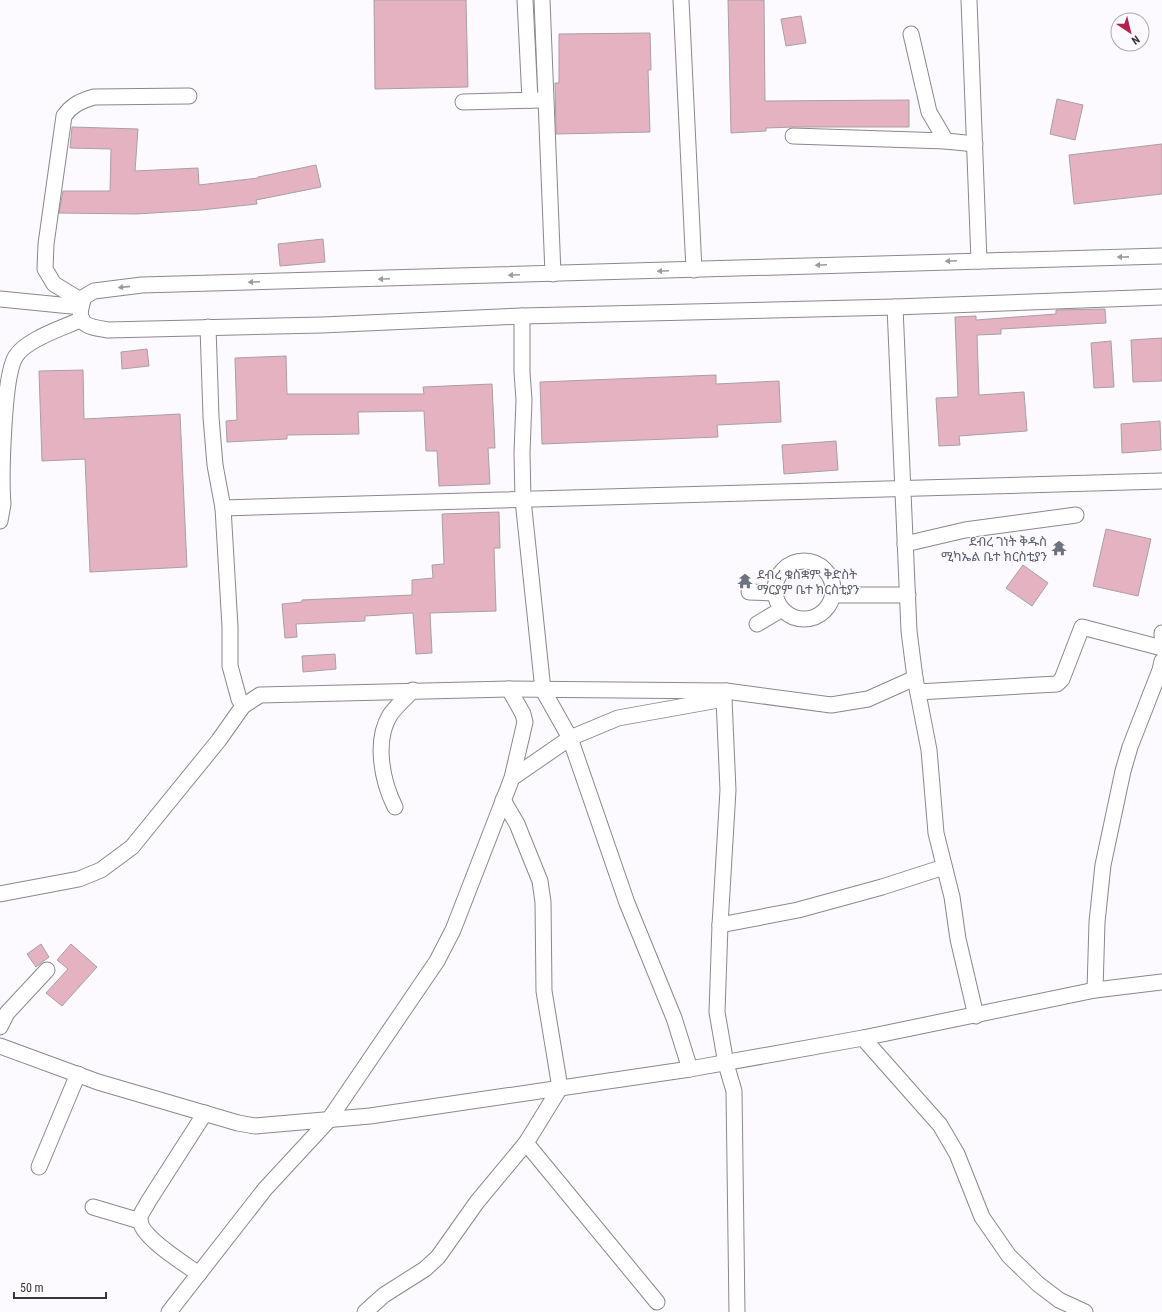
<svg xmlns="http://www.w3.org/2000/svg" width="1162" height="1312" font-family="'Roboto Condensed','Noto Sans Ethiopic',sans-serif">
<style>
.building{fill:#e5b2c2;stroke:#a7a0a2}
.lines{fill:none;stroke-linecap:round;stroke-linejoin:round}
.minor-casing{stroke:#8b878c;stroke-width:17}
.minor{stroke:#fff;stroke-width:15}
.oneway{fill:#9b9a9c}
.labels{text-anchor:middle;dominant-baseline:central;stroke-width:3;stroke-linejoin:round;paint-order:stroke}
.worship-label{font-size:13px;fill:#5b616d;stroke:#fdfaff;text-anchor:end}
</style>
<rect width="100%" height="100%" fill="#fdfaff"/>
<!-- building -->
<g class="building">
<polygon points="374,0 466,0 468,87 375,89"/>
<polygon points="728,0 764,0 765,101 909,100 909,127 793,127 766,128 766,131 731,133"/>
<polygon points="801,16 806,43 786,46 781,19"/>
<polygon points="650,33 651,70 648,70 650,132 556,134 555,83 559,83 559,34"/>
<polygon points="1057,99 1083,105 1075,140 1050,134"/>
<polygon points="72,127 138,129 135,171 198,168 199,185 258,178 258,177 316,165 321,187 256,200 257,204 201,210 136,214 59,213 63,191 110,191 111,149 70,148"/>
<polygon points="1162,144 1162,194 1074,204 1069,155"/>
<polygon points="323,239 325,262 280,266 278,244"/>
<polygon points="1105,309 1106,323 1001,329 1001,334 977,335 979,395 1024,392 1027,431 959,436 960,445 939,446 936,398 958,397 955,317 976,316 976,320 1056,314 1056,310"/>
<polygon points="1162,338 1162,381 1133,382 1131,340"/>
<polygon points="1111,341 1114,387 1094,388 1091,343"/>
<polygon points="147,349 149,366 122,369 121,352"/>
<polygon points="286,356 287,394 424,394 423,387 492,384 495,448 488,448 490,484 439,486 437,451 426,451 424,411 358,412 359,434 287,435 287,439 227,442 226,421 237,420 235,358"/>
<polygon points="83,370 84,419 180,414 187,567 90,572 85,459 42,461 39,371"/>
<polygon points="716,375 716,384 779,381 781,422 717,425 718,437 542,444 540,382"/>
<polygon points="1160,421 1161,450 1122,453 1121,424"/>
<polygon points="836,441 838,470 784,474 782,445"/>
<polygon points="499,512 500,548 494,548 496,611 430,613 432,653 416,654 413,613 365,616 365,621 296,624 297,637 285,638 282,604 302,602 302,600 412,595 412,580 433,578 432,565 444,564 442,514"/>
<polygon points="1106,529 1151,539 1138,596 1093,586"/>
<polygon points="1023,565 1048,583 1032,606 1006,588"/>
<polygon points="335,654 336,669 303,672 302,656"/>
<polygon points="41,944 49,957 36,967 27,954"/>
<polygon points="71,944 97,967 62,1006 46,993 68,969 57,960"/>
</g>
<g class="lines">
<defs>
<g id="minor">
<polyline points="525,0 530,100"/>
<polyline points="542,0 553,274"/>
<polyline points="681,0 694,270"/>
<polyline points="969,0 979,261"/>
<polyline points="911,34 929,112 946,141"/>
<polyline points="463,102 541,100"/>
<polyline points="793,136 946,141 975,144"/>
<path d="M 1162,256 L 142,285 L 94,291 L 84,297 C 75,324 83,326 108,330 L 322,325 L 522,316 L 895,307 L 1162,297"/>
<polyline points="0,299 81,307"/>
<path d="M 82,301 L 54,284 L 45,269 L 46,244 L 64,116 C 72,105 80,101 94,97 L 189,96"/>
<polyline points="208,327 211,417 215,465 223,508 230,627 230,666 239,699 243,706"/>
<polyline points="223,508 1162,481"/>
<path d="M 0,521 L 3,504 C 1,478 3,375 16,356 C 27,339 63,328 82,319"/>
<polyline points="905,544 965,530 1076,515"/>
<circle cx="804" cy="590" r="29"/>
<polyline points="749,592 774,593"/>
<polyline points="833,595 908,595"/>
<polyline points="757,624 782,609"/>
<polyline points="1162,633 1162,636"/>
<polyline points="915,678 929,750 936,833 952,897 958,939 976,1016"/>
<polyline points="726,691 724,699 728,790 720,925 717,1012 726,1064 734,1091 737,1312"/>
<polyline points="918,692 1057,684 1062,679 1082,627 1162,648"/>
<polyline points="512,778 570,738 543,690 523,500 522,453 524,400 522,372 522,316"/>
<path d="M 395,807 C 382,781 374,741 390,715 C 396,706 406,698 413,690"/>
<polyline points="0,894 79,879 101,870 132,847 219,740 243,706 260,695 509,689 726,691 831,705 868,699 915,678 909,631 895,307"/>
<polyline points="720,925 798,910 882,887 944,867"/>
<polyline points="1095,990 1097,922 1103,865 1123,771 1130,747 1160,670 1162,661"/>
<polyline points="0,1027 7,1013 47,970"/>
<polyline points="863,1038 940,1125 957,1154 982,1217 1009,1256 1038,1284 1059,1300 1085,1312"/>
<polyline points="0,1046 98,1082 238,1123 255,1126 370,1116 690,1069 863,1038 1095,990 1162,982"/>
<polyline points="690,1069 674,1018 627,903 570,738 618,718 724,699"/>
<polyline points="526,1143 657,1302"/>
<polyline points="39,1167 78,1074"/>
<polyline points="93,1207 140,1221"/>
<path d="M 199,1274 C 185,1264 139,1236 140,1219 C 140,1213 146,1207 148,1202 L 205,1113"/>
<polyline points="169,1312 265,1189 328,1121 437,961 453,930 512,778 525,722 523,714 509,689"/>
<polyline points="365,1312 384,1295 425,1269 438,1257 477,1202 526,1143 560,1088 544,991 543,902 540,881 517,824 503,800"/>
</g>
</defs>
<!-- minor casing -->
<use href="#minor" class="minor-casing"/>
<!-- minor -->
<use href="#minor" class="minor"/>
</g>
<!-- one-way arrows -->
<defs><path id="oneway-solid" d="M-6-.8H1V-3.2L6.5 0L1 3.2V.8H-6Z"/></defs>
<g class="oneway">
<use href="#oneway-solid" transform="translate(1123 257) rotate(179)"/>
<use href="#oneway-solid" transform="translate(951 261) rotate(178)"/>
<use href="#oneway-solid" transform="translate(821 265) rotate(178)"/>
<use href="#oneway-solid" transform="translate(663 271) rotate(178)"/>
<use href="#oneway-solid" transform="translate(514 275) rotate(178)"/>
<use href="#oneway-solid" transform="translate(384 279) rotate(178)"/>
<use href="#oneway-solid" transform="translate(254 282) rotate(178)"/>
<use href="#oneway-solid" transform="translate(124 287) rotate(174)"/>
</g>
<!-- icons -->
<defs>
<symbol id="temple-bare" viewBox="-9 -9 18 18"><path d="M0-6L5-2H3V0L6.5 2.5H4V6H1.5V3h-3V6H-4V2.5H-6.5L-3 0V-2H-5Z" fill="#6b7280" stroke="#fdfaff" stroke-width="2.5" paint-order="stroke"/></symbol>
</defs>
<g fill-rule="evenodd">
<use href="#temple-bare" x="1048" y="537" width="22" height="22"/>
<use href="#temple-bare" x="734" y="570" width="22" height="22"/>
</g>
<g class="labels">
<!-- worship labels -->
<g class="worship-label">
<text x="1047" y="541">ደብረ ገነት ቅዱስ<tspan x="1047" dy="15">ሚካኤል ቤተ ክርስቲያን</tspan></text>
<text x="757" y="574" text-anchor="start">ደብረ ቁስቋም ቅድስት<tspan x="757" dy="15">ማርያም ቤተ ክርስቲያን</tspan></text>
</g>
</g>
<!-- north arrow -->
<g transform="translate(1130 32) rotate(145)"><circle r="19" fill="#fdfaff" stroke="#aeabaf"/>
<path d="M0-3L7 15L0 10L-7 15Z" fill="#b3224c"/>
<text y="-6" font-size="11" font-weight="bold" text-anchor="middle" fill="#373538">N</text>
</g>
<!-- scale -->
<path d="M14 1292v6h92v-6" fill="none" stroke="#373538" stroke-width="2"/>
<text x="20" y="1292" font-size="12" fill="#373538" stroke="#fdfaff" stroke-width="3" paint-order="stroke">50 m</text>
</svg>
